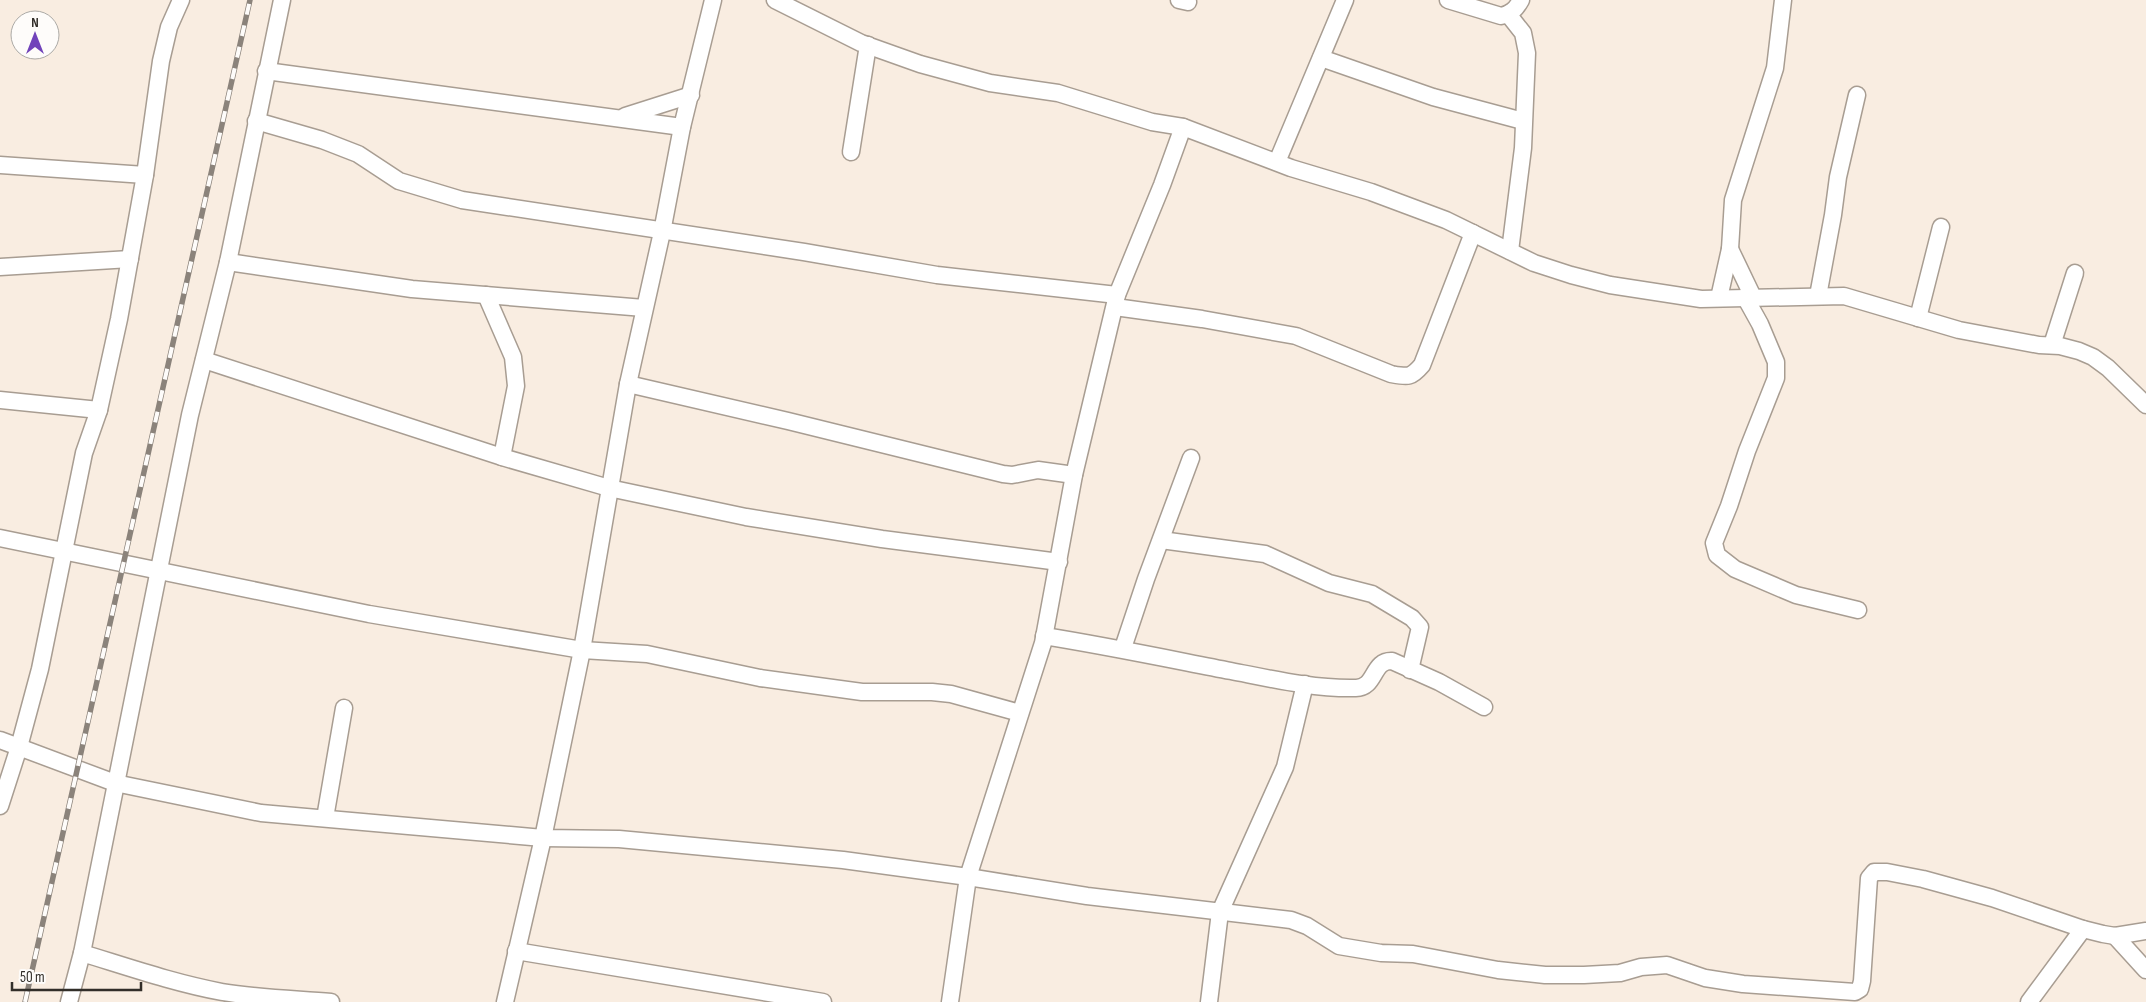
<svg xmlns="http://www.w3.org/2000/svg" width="2146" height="1002" font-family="'Sofia Sans Condensed',sans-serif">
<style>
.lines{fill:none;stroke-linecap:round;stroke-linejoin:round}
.street-casing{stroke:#a89d92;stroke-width:19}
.street{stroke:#fff;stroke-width:16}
.rail-casing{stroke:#8b837b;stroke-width:5.5}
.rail{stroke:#fefcfa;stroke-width:4;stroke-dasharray:11;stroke-linecap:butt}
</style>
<rect width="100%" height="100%" fill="#f9ede1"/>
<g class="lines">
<defs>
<g id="street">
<polyline points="775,0 861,43 920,64 990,83 1058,93 1152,122 1183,127 1291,168 1371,192 1446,220 1534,263 1571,275 1610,285 1701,299 1844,296 1959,330 2039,345 2060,346 2079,351 2093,357 2108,368 2146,405"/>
<polyline points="1179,0 1188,2"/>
<path d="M 1448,0 L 1501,16 C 1511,14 1516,9 1521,0"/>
<polyline points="1508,14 1523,33 1527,53 1523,148 1510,251"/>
<polyline points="1321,58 1433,97 1523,121"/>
<polyline points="266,71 682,127"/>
<polyline points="625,116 691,95"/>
<polyline points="256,121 322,140 358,154 399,181 462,200 804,252 937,275 1117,295"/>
<polyline points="851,152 868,45"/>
<polyline points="1277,162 1345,0"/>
<polyline points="0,165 145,175"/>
<polyline points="1730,249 1753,297"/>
<polyline points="228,262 412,289 644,308"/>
<polyline points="0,267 130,259"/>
<polyline points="486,295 513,357 516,386 502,457"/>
<polyline points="1818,296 1833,215 1838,177 1857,95"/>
<polyline points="1745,297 1760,324 1776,362 1776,378 1747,451 1729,506 1714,543 1717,555 1735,569 1796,595 1858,610"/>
<polyline points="1719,298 1730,249 1733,200 1775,68 1783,0"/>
<path d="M 1115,307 L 1202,319 L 1296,336 L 1391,374 C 1408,377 1411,378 1422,365 L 1473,233"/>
<polyline points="1918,318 1941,227"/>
<polyline points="2052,345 2075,273"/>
<polyline points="204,360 502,457 609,488 746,517 882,539 1059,562"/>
<polyline points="628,384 788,421 1003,474 1012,475 1038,470 1074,475"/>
<polyline points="0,400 99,410"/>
<polyline points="0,538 369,614 582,650 647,654 760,678 862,692 932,692 951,694 1020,713"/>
<polyline points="1161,540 1265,554 1329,583 1372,594 1412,618 1420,627 1410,670"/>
<path d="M 1044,636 C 1107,646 1169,659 1231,671 C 1272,679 1314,689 1356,688 C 1376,688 1372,660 1392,661 L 1439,682 L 1484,707"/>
<polyline points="1123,648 1146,579 1191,458"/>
<polyline points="0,740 115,783 261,813 543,838 619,839 843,860 968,877 1087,896 1291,920 1307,926 1339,946 1381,953 1413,954 1498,970 1545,975 1584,975 1620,973 1641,967 1667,965 1705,978 1743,984 1855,992 1860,989 1862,981 1869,878 1874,872 1887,872 1923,879 1992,898 2083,929 2103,934 2115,936 2146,931"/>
<polyline points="0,806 19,747 40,669 84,453 99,410 119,319 145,175 161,61 169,27 181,0"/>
<polyline points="325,818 344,708"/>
<polyline points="2115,936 2146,970"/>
<polyline points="516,951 823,1002"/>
<path d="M 82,953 C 128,967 174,983 222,992 C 258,998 295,999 331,1002"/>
<polyline points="69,1002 82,953 190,415 228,262 282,0"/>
<polyline points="505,1002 543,838 582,650 628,384 662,232 682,127 713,0"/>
<polyline points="950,1002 968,877 1043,643 1074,475 1117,295 1162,185 1183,127"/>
<polyline points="1209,1002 1220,912 1285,767 1305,684"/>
<polyline points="2029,1002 2083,929"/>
</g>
</defs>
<!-- street casing -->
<use href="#street" class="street-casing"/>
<!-- street -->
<use href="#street" class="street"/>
<defs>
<polyline id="rail" points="25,1002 250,0"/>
</defs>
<!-- rail casing -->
<use href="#rail" class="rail-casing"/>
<!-- rail -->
<use href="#rail" class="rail"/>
</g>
<!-- north arrow -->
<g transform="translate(35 35)"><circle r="24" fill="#fefcfa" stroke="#acaaa6"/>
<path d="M0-4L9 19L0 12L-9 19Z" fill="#7143ba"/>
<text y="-8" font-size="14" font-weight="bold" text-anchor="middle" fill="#322e29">N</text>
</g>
<!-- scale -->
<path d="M12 982v8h129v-8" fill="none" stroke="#322e29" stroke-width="2.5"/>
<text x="20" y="982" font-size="15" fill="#322e29" stroke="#fefcfa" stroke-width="4" paint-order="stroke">50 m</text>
</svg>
